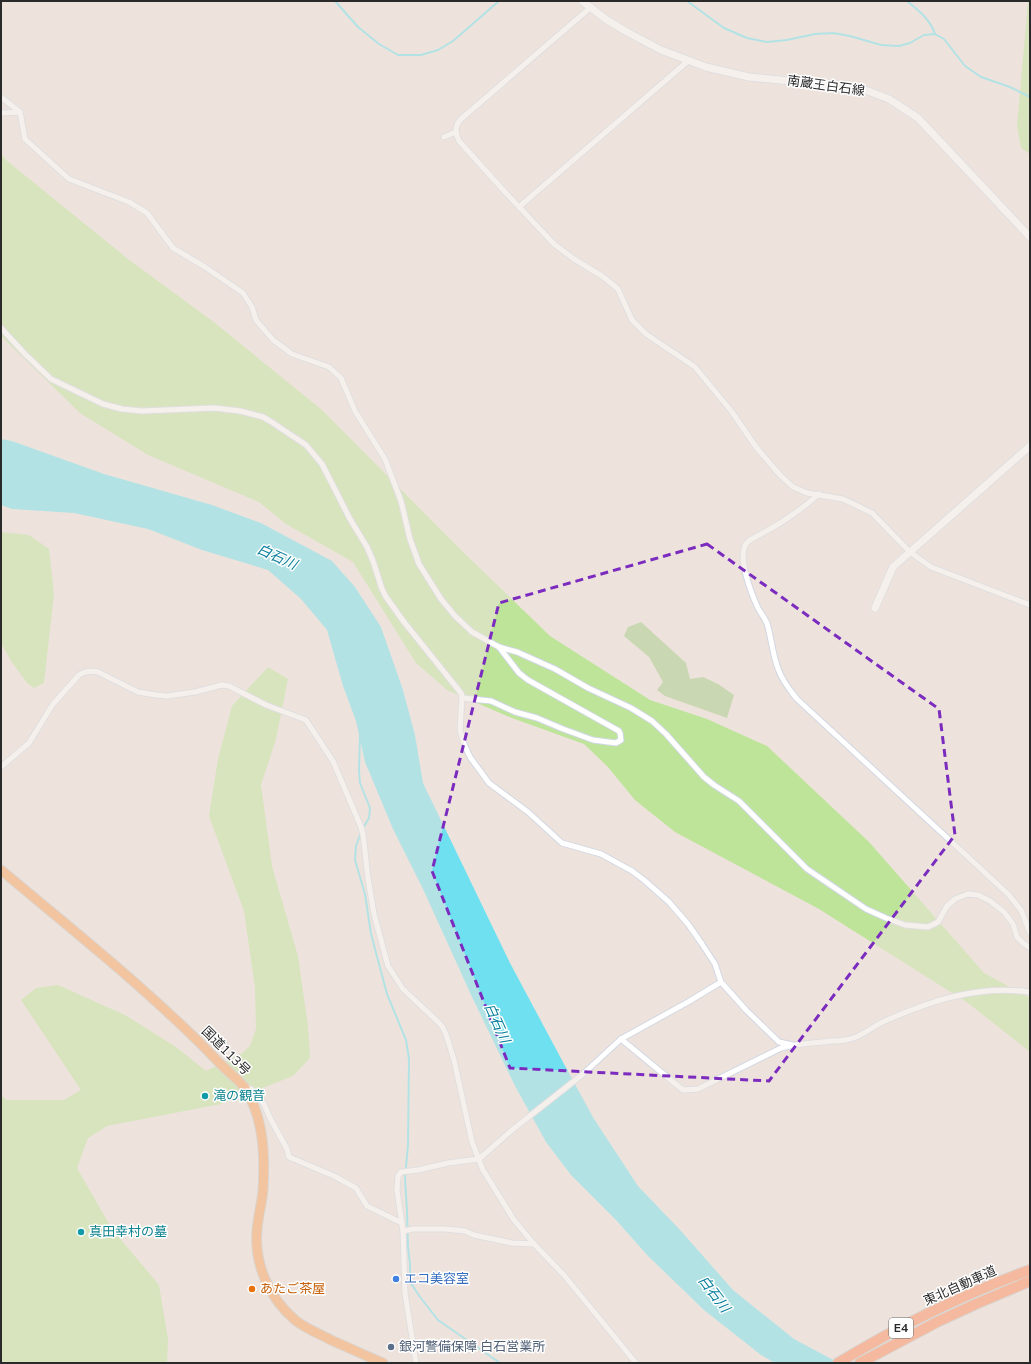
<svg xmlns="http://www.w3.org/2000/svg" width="1031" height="1364" font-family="'Nunito Sans','Noto Sans JP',sans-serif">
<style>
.green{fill:#bde498}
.cemetery{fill:#cad7b3}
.water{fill:#6ee0f0}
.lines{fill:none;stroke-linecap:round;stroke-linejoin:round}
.stream{stroke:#6ee0f0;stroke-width:2}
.minor-casing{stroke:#d1d7e3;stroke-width:7}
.tertiary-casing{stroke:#d1d7e3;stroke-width:9}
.secondary-casing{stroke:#d1d7e3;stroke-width:9}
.trunk-casing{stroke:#c3c3c3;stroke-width:11}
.motorway-casing{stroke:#c3c3c3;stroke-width:12}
.minor{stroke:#fff;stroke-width:5}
.tertiary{stroke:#fff;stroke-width:7}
.secondary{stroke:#fff;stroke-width:7}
.trunk{stroke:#f8a058;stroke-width:9}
.motorway{stroke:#ff8655;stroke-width:10}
.marked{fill:none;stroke:#7b2cbf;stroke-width:3;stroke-dasharray:8 5;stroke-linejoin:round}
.culture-dot{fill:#0f9aa8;stroke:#fff;stroke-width:1.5}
.shop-dot{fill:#3f7fe0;stroke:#fff;stroke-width:1.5}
.food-dot{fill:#e8710a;stroke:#fff;stroke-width:1.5}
.service-dot{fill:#5c6f8a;stroke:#fff;stroke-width:1.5}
.labels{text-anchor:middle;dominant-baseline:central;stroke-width:3;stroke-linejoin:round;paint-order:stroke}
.shield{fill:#fff;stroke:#6a6a6a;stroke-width:1}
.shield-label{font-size:12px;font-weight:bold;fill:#2a2a2a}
.street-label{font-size:13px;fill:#2a2a2a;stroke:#fff}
.culture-label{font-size:13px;fill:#0d838f;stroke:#fff;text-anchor:start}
.shop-label{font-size:13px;fill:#366cbe;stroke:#fff;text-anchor:start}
.food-label{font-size:13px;fill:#c56008;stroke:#fff;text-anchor:start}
.service-label{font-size:13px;fill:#4e5e75;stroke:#fff;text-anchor:start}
.water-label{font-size:14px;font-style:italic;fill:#0c809d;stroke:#fff}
</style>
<rect width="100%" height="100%" fill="#ede3dc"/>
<!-- green -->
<g class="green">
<polygon points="1028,1 1030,1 1030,154 1021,148 1017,126"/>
<polygon points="1,153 6,160 128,259 215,323 322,410 460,549 550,636 650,700 707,719 767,746 869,842 984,973 1030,998 1030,1052 968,1003 819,909 675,832 635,800 607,766 584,744 512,718 447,690 416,663 353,562 286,524 259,502 148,455 80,413 1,336"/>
<polygon points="1,532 29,535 49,549 54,594 44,683 34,688 27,683 11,661 1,643"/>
<polygon points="268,667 288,679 276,739 261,785 272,866 298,956 308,1026 310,1058 293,1076 221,1104 107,1126 88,1138 77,1168 112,1229 159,1285 168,1339 167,1363 1,1363 1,1095 6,1100 64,1100 81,1090 21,1000 36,988 58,985 125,1015 176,1047 206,1071 241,1054 250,1046 256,1029 255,988 244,911 209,816 218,759 232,706"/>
</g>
<!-- cemetery -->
<polygon class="cemetery" points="641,622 686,663 690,679 703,677 718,684 734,695 727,718 665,696 657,690 663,682 649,657 624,636 628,627"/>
<!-- water -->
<polygon class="water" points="1,439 12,441 104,474 212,505 261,523 332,561 355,587 381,627 403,690 415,735 423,783 510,963 564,1064 594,1119 638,1186 681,1231 733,1290 794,1339 839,1363 775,1363 761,1355 704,1310 648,1256 616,1220 571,1175 546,1142 515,1086 472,997 423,889 393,829 365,762 356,721 343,686 327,630 301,599 268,570 202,550 148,529 74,513 12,509 1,505"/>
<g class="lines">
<!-- stream -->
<g class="stream">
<polyline points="335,1 358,27 379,44 398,55 421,55 438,50 453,41 499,1"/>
<polyline points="687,1 724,28 747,38 767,42 787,40 815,34 833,33 850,36 881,45 899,46 910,43 924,35 935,34 944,39 965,66 981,77 1010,87 1030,97"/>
<path d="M 907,1 C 918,10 930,19 935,34"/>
<polyline points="360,735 359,771 360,783 370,808 369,818 363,828"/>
<polyline points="361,832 356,846 355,860 365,894 371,934 387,994 406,1040 409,1059 408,1145 405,1178 407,1211 408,1247 410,1264 410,1282 420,1297 438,1320 500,1363"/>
</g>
<defs>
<g id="minor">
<path d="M 590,8 L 461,119 C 455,125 455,133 459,141 L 505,192 L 554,244 L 574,259 L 602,276 L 618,289 L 632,320 L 646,334 L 695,367 L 732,412 L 756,447 L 780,475 L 793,487 L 807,493 L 843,499 L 872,513 L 910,552 L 931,567 L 1030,605"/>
<polyline points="1,97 20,112 25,139 69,179 129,202 147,213 173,248 205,267 243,293 252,307 256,320 273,340 292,354 329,367 341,378 355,411 385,459 401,501 410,539 419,564 441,599 455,616 472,632 499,647 517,652 555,669 588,688 631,708 652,721 666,734 704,777 714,785 739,801 807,869 866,909 886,918 905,925 928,927 938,922 947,906 955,899 968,894 978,895 990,901 1004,912 1013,924 1017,937 1023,943 1030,948"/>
<polyline points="1,113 20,112"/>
<polyline points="444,137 456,132"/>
<polyline points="519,207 688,61"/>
<polyline points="1,328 25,354 51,379 103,404 122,409 142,411 214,408 240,411 263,417 270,421 306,445 322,464 350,519 367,547 373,561 382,589 386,597 404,622 461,693 462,696 460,730 464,744 470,757 489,783 528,812 562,843 601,854 632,871 644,880 669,902 688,924 702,944 715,964 721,982 746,1010 779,1042 793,1045"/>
<path d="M 819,494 C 801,510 782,523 761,534 C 756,537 749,539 746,544 C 737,558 752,595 758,608 C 761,614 767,620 768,627 C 772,642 773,657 779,671 C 783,682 790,690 797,699 L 1008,894 L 1021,910 L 1030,933"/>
<polyline points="462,698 491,701 515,712 537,718 563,729 593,740 616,743 621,740 620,733 619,731 528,680 519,673 499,647"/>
<path d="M 1,767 L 29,743 L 53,704 L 79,675 C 85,671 90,670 98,672 L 138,692 L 156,695 L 167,696 L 195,692 L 222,685 L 229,686 L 266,705 L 306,720 L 333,761 L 361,827 L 363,834 L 368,878 L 374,914 L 388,966 L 403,989 L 435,1019 L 442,1026 L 446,1034 L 454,1060 L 472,1142 L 483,1170 L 514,1220 L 534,1244 L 563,1274 L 636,1363"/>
<path d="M 621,1039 L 683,1090 L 698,1089 L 781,1048 C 798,1043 815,1043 832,1041 C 840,1041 849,1040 856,1037 C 866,1033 875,1025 885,1021 C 932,1000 979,985 1030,992"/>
<polyline points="245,1087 251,1089 264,1104 270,1118 287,1149 289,1157 334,1176 356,1188 367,1206 402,1223"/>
<polyline points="403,1231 413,1229 445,1229 465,1231 474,1235 512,1243 534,1244"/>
<polyline points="416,1363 405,1293 403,1231 397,1190 398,1176 401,1172 418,1170 448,1163 479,1159 512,1130 583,1074 621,1039 688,1002 721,982"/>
</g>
<polyline id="tertiary" points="875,608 893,567 1030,446"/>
<polyline id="secondary" points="582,1 607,20 627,32 661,50 706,67 749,77 860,88 889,99 918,118 1030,237"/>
<path id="trunk" d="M 1,870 C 68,926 137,981 200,1043 C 210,1053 220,1064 231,1074 C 236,1078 241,1083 245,1088 C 264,1119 265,1155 263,1190 C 262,1203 258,1216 257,1230 C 254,1264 269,1298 295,1320 C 306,1329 320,1334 333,1341 C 350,1348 366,1356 383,1363"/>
<g id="motorway">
<path d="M 838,1363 C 899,1326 963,1294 1030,1270"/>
<polyline points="860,1363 937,1322 976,1304 1030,1281"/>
</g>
</defs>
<!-- minor casing -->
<use href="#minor" class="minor-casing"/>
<!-- tertiary casing -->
<use href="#tertiary" class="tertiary-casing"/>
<!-- secondary casing -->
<use href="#secondary" class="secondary-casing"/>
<!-- trunk casing -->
<use href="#trunk" class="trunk-casing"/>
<!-- motorway casing -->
<use href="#motorway" class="motorway-casing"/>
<!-- minor -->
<use href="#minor" class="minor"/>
<!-- tertiary -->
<use href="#tertiary" class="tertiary"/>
<!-- secondary -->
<use href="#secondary" class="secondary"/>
<!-- trunk -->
<use href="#trunk" class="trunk"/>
<!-- motorway -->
<use href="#motorway" class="motorway"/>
</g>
<!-- marked area -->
<path d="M0 0H1031V1364H0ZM 707,544 L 939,709 L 955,835 L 769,1081 L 510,1068 L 432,871 L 499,603 Z" fill="#ede3dc" fill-opacity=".55" fill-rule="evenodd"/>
<path class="marked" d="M 707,544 L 939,709 L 955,835 L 769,1081 L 510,1068 L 432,871 L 499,603 Z"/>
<!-- markers -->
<g class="culture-dot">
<circle cx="205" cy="1096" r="4"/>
<circle cx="81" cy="1232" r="4"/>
</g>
<circle class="shop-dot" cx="396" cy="1279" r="4"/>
<circle class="food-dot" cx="252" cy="1289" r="4"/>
<circle class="service-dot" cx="391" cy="1347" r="4"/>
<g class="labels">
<!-- shield labels -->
<rect class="shield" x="889" y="1318" width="24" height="20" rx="3"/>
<g class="shield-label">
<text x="901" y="1328">E4</text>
</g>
<!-- street labels -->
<g class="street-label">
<text transform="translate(826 86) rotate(8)">南蔵王白石線</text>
<text transform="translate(226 1051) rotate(45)">国道113号</text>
<text transform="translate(960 1286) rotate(-24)">東北自動車道</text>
</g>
<!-- culture labels -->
<g class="culture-label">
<text x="213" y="1096">滝の観音</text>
<text x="89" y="1232">真田幸村の墓</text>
</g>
<!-- shop labels -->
<g class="shop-label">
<text x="404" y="1279">エコ美容室</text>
</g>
<!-- food labels -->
<g class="food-label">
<text x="260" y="1289">あたご茶屋</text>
</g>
<!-- service labels -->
<g class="service-label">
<text x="399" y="1347">銀河警備保障 白石営業所</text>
</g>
<!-- water labels -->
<g class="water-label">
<text transform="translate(277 557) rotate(24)">白石川</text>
<text transform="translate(497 1023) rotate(66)">白石川</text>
<text transform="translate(714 1294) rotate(53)">白石川</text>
</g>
</g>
<!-- border -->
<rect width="1031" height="1364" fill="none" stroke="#2a2a2a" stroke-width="4"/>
</svg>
